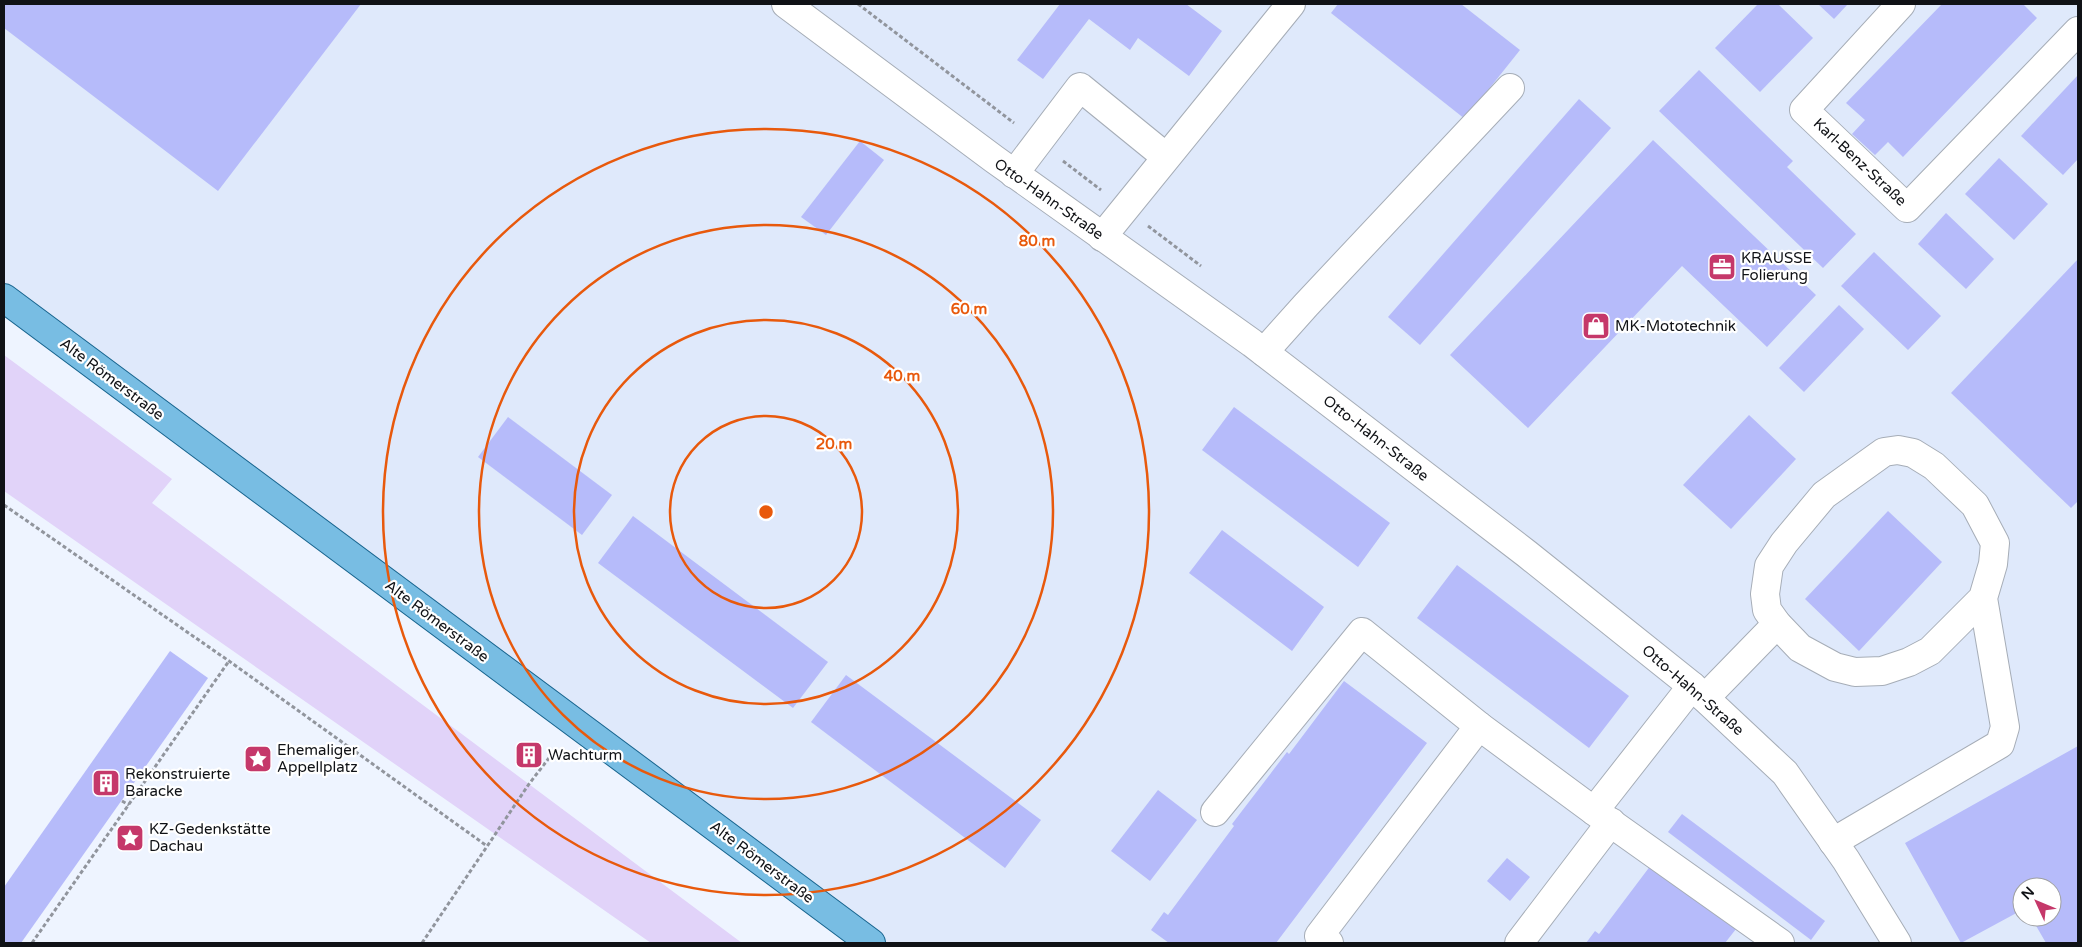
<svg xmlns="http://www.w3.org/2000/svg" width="2082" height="947" font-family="'Varela Round',sans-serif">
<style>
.built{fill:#dfe9fb;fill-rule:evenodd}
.green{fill:#e1d3f9}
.building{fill:#b6bbfa}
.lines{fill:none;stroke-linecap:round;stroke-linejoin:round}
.minor-casing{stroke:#a6adb7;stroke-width:30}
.major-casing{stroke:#19658f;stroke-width:30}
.path{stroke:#91959d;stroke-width:3;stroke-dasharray:4 2.5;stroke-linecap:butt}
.minor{stroke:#fff;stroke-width:28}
.major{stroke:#78bde3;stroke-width:28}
.ring{fill:none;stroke:#e8590c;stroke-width:2.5}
.labels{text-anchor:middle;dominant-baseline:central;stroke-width:4.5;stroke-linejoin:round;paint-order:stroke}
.street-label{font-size:15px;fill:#101216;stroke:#fff}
.poi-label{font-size:15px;fill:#101216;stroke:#fff;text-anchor:start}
.centre{fill:#e8590c;stroke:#fff;stroke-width:2.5}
.ring-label{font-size:15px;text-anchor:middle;font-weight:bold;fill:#e8590c;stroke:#fff;stroke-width:4.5;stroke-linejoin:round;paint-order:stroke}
</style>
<rect width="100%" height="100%" fill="#eef4ff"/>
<!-- built -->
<path class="built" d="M 4,4 L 2078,4 L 2078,943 L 867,943 L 4,296 ZM 2022,887 L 2052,887 L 2052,917 L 2022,917 Z"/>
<!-- green -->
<polygon class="green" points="4,355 172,479 152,503 742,943 651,943 4,491"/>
<!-- building -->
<g class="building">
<polygon points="4,4 361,4 218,191 4,28"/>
<polygon points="1060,4 1186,4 1222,31 1189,76 1138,38 1130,50 1089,19 1043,79 1017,60"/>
<polygon points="1338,4 1461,4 1520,50 1465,119 1331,13"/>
<polygon points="1758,4 1778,4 1813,38 1760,92 1715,48"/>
<polygon points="1818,4 1848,4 1834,19"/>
<polygon points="1942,4 2023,4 2037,18 1903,157 1888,142 1875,155 1852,134 1865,120 1846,103"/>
<polygon points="1699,70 1793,161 1787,167 1856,234 1823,268 1659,111"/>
<polygon points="2078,75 2078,159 2063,175 2021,136"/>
<polygon points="1579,99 1611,128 1420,345 1388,317"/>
<polygon points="1653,140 1816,295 1767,347 1682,266 1528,428 1450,355"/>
<polygon points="860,141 884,160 826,235 801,217"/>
<polygon points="1999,158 2048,204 2014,240 1965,194"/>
<polygon points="1946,213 1994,259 1966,289 1918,244"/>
<polygon points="1874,252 1941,316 1908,350 1841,286"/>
<polygon points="2078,259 2078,501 2071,508 1951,393"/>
<polygon points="1839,305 1864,329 1804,392 1779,368"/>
<polygon points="1234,407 1390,523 1358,567 1202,450"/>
<polygon points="1749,415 1796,459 1731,529 1683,485"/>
<polygon points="508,417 612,495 582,535 478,457"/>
<polygon points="1888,511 1942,562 1859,651 1805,599"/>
<polygon points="633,516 828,662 793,708 598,563"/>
<polygon points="1222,530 1324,607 1292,651 1189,573"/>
<polygon points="1457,565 1629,696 1589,748 1417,618"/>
<polygon points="170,651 208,678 21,943 4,943 4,887"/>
<polygon points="846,675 1041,820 1005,868 811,722"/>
<polygon points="1344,681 1427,743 1276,943 1169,943 1151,930 1164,912 1168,915 1234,826 1232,824 1287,752 1289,754"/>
<polygon points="527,742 542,753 532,768 516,757"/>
<polygon points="2078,746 2078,943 2046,943 2031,917 2052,917 2052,887 2022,887 2022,910 1961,943 1905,843"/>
<polygon points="1158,790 1197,820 1150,881 1111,851"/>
<polygon points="1682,814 1825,921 1811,940 1668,832"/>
<polygon points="1507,858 1530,877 1510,901 1487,881"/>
<polygon points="1651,865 1736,929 1725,943 1586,943 1595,931 1599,934"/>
</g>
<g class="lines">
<defs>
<g id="minor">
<polyline points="786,4 994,159 1252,343 1527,554 1692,686 1785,773 1846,860 1897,943"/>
<polyline points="1901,4 1804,110 1907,208 2078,31"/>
<polyline points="1014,174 1080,87 1166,157"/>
<polyline points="1102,237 1291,4"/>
<polyline points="1264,352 1306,305 1510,88"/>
<polyline points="1705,698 1777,624"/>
<polyline points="1594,811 1780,943"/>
<polyline points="1215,812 1362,632 1479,726 1594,811 1692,686"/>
<polyline points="1833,842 2000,744 2005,727 1983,598 1993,564 1995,543 1975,505 1934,466 1913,453 1898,450 1884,452 1824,495 1784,543 1769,566 1765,594 1767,610 1777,624 1800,648 1835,667 1855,672 1882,671 1909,662 1930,651 1983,598"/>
<polyline points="1329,943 1319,936 1479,726"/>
<polyline points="1519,943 1611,822"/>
</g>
<polyline id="major" points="4,298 871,943"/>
</defs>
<!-- minor casing -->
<use href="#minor" class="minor-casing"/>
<!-- major casing -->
<use href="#major" class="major-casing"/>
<!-- path -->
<g class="path">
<polyline points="858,4 1014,123"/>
<polyline points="1063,161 1101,190"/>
<polyline points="1148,226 1201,266"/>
<polyline points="4,505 229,661 487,846"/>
<polyline points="122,801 129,805"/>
<polyline points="32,943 229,661"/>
<polyline points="422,943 529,784 549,758"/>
</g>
<!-- minor -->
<use href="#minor" class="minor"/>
<!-- major -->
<use href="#major" class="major"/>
</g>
<!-- distance rings -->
<g class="ring">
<circle cx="766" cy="512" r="96"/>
<circle cx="766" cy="512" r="192"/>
<circle cx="766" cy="512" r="287"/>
<circle cx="766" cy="512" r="383"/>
</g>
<!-- icons -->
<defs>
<symbol id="office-square" viewBox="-11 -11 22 22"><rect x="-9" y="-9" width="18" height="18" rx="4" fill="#c5386a" stroke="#fff"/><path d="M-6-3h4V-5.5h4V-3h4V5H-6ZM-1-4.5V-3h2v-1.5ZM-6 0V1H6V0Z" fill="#fff"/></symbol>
<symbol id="shop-square" viewBox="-11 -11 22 22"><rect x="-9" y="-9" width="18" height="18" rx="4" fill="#c5386a" stroke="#fff"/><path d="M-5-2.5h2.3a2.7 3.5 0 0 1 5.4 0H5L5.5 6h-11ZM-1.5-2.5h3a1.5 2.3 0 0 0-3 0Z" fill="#fff"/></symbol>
<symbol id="building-square" viewBox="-11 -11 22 22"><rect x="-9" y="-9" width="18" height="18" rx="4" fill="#c5386a" stroke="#fff"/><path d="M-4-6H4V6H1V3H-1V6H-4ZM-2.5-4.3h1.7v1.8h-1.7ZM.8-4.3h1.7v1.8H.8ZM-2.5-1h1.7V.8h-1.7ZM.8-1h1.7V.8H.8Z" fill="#fff"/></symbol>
<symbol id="sight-square" viewBox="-11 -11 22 22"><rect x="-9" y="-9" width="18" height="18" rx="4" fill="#c5386a" stroke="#fff"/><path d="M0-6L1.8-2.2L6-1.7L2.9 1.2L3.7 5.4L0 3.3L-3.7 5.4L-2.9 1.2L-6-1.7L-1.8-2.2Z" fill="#fff"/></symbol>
</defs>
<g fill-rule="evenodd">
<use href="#office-square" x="1706" y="251" width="32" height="32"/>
<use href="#shop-square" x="1580" y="310" width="32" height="32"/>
<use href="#building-square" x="513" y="739" width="32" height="32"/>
<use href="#sight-square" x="242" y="743" width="32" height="32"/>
<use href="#building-square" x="90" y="767" width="32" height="32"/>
<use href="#sight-square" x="114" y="822" width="32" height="32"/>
</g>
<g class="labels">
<!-- street labels -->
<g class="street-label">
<text transform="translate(1860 162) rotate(43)">Karl-Benz-Straße</text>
<text transform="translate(1049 199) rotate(35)">Otto-Hahn-Straße</text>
<text transform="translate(112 379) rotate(37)">Alte Römerstraße</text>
<text transform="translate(1376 438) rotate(38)">Otto-Hahn-Straße</text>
<text transform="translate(437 621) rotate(37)">Alte Römerstraße</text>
<text transform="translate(1693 690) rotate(41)">Otto-Hahn-Straße</text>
<text transform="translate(762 862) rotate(37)">Alte Römerstraße</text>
</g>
<!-- poi labels -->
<g class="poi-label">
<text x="1741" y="258">KRAUSSE<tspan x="1741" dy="17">Folierung</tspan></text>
<text x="1615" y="326">MK-Mototechnik</text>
<text x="277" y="750">Ehemaliger<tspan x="277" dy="17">Appellplatz</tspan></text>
<text x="548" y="755">Wachturm</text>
<text x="125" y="774">Rekonstruierte<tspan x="125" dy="17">Baracke</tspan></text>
<text x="149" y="829">KZ-Gedenkstätte<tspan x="149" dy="17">Dachau</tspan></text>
</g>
</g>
<circle cx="766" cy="512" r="8" class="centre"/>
<g class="ring-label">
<text x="1037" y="246">80 m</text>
<text x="969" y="314">60 m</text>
<text x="902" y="381">40 m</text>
<text x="834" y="449">20 m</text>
</g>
<!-- border -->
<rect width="2082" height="947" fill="none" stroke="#101216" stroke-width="10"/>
<!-- north arrow -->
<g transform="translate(2037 902) rotate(314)"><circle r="24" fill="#ffffff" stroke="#9fa0a2"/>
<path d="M0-4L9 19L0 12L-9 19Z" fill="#c5386a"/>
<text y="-8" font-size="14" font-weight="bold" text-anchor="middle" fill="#101216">N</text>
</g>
</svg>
